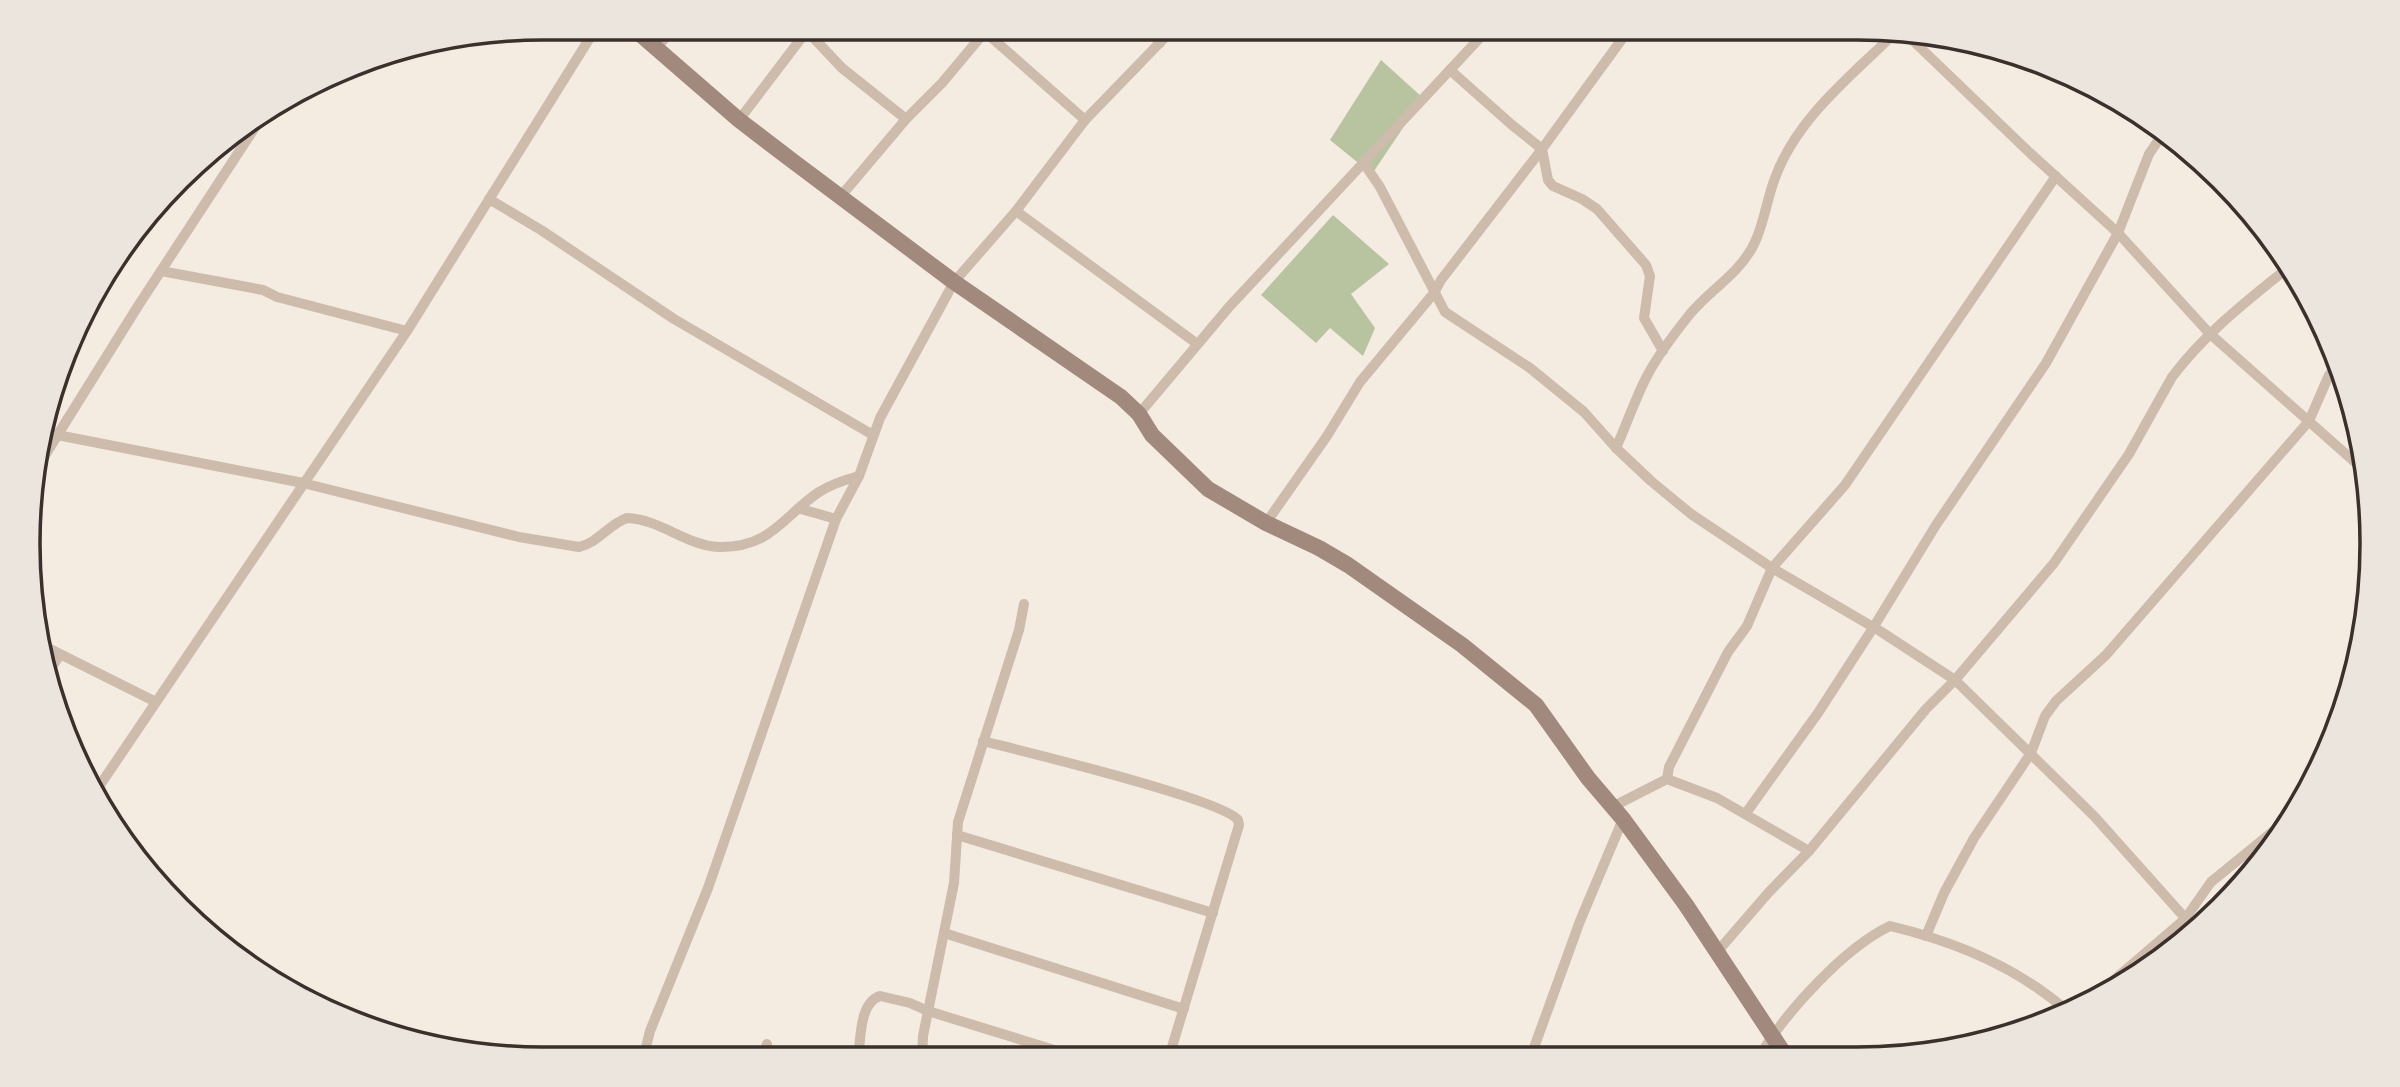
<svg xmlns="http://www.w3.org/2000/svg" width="2400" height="1087" font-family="Jost,sans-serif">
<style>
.green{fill:#b8c4a0}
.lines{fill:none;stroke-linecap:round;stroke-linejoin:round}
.street{stroke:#cdbbac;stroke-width:10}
.secondary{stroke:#a18a7d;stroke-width:16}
.rim{fill:none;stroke:#3b302b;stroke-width:3.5}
</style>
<rect width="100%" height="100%" fill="#f4ebe1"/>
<!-- green -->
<g class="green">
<polygon points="1381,60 1423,98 1372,174 1330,140"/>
<polygon points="1333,215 1389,264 1351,294 1375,328 1363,356 1330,328 1316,343 1261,295"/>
</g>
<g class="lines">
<!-- street -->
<g class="street">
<polyline points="1148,28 1160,43"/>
<polyline points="807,31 842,68 906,119"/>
<polyline points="984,31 1085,120"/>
<polyline points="1905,33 2030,153 2118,233 2209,333 2365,471"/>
<polyline points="656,49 673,28"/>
<polyline points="1450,70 1512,125 1542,149 1548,180 1553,186 1582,199 1597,209 1646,265 1650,276 1644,318 1663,351"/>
<polyline points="739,120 809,28"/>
<polyline points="1363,162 1380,187 1445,312 1530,368 1584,412 1616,448 1651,481 1691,514 1772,568 1880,631 1955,680 2094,816 2194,928"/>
<polyline points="841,196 906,119 942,83 988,28"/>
<polyline points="489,199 541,230 674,319 873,435"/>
<polyline points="1016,211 1196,343"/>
<polyline points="161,271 263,290 277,297 407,331"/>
<polyline points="1139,414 1229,307 1489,28"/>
<path d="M 42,432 L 303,483 L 519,537 L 579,547 C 598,543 609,524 627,518 C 660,519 687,546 719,547 C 771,548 782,517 819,492 C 832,484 844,480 859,476"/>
<path d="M 1616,448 C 1626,426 1634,402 1645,380 C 1656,357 1674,334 1690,314 C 1709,291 1737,275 1752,248 C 1764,227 1766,201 1775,178 C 1797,118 1851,76 1896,32"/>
<polyline points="37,468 138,306 265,112"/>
<polyline points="801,509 836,519"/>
<polyline points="1266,523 1327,436 1360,382 1434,293 1441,280 1542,149 1630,28"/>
<polyline points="40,644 156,702"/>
<polyline points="47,674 60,655"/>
<path d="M 983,741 C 1022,751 1222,799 1238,820 L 1239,825 L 1169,1057"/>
<polyline points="1667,779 1669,767 1728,652 1747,626 1772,568 1845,485 2056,176"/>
<polyline points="94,794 407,331 596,28"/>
<polyline points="1612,807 1667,779 1717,798 1809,851"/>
<polyline points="1746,813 1818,713 1873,628 1936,525 2046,363 2118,233 2149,154 2164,132"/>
<polyline points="957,835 1213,913"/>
<polyline points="944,933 1184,1009"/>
<polyline points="1926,936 1944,893 1974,838 2031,753 2045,716 2056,701 2106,655 2309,421 2329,375 2338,365"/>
<path d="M 1718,951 L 1769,892 L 1809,851 L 1926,709 L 1955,680 L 2054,563 L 2129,454 L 2172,377 C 2207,331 2246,302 2290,266"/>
<polyline points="2094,997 2185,919 2211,882 2286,821"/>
<path d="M 1760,1055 C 1787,1011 1844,948 1890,926 C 1953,941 2019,968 2068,1012"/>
<polyline points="1531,1056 1580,921 1623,819"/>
<polyline points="761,1058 767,1044"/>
<path d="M 858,1058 C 861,1039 859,1003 880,996 L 910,1003 L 928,1011 L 1077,1057"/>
<polyline points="922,1058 923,1036 954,883 958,822 1019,630 1024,604"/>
<polyline points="643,1059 650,1031 708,888 836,519 859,476 880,418 954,282 1016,211 1085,120 1174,28"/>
</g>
<!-- secondary -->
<polyline class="secondary" points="633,28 739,120 794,162 954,282 1121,397 1139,414 1152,435 1208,489 1266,523 1319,548 1348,565 1462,645 1536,705 1588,778 1623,819 1686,905 1785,1055"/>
</g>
<!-- crop -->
<path d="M0 0H2400V1087H0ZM543 40H1857A503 503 0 0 1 2360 543V544A503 503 0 0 1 1857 1047H543A503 503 0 0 1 40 544V543A503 503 0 0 1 543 40Z" fill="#ece5de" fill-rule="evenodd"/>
<path class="rim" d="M543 40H1857A503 503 0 0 1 2360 543V544A503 503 0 0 1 1857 1047H543A503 503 0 0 1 40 544V543A503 503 0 0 1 543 40Z"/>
</svg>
